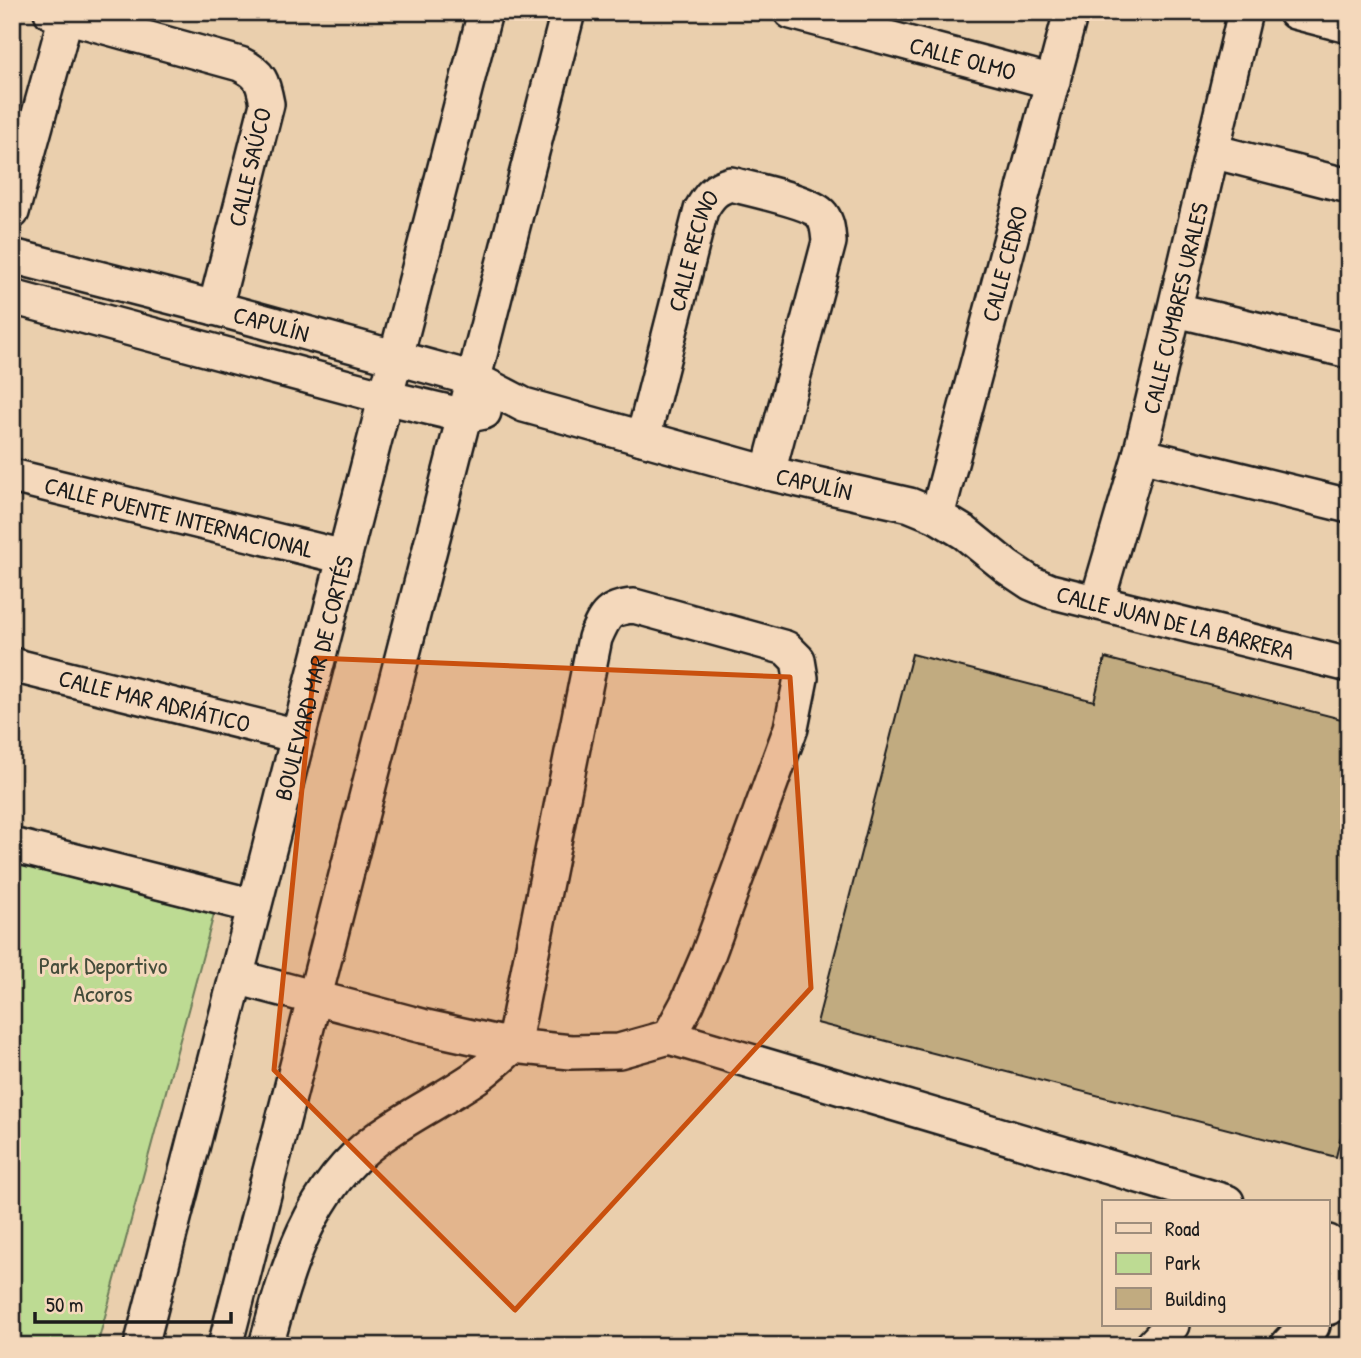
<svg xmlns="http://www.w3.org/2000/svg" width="1361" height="1358" font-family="'Patrick Hand',sans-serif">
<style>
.green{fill:#bddb93;stroke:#6c7c58;stroke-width:2}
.building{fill:#c1ab80;stroke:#1c1c1c;stroke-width:2}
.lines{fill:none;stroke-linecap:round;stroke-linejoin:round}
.minor-casing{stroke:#1c1c1c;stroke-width:38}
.major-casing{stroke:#1c1c1c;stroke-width:44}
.minor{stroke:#f4d8bb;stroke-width:33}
.major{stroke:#f4d8bb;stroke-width:38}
.marked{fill:#c9500e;fill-opacity:0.2;stroke:#c9500e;stroke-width:5;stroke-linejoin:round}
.labels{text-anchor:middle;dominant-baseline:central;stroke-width:6;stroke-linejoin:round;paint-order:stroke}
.street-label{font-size:24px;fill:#1c1c1c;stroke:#f4d8bb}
.park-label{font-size:24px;fill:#444c3a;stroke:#f4d8bb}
</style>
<rect width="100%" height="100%" fill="#eacfad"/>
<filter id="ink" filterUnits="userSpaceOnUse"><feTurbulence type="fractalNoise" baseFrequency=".0143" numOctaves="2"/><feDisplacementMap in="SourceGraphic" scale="14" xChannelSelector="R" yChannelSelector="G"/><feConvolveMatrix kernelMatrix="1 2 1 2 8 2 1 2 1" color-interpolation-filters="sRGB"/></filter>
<g filter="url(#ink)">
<!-- green -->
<polygon class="green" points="12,863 214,914 97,1346 12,1346"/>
<!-- building -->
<polygon class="building" points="912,654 1094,701 1105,658 1349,721 1349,1125 1344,1124 1336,1157 817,1023"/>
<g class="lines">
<defs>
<g id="minor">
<path d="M 51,12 L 240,64 C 261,74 263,82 267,104 L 215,308"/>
<path id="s1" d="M 791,12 L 1053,82"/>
<polyline points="1295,12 1349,26"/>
<polyline points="1212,151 1349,186"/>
<polyline points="12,212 66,16"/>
<path id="s2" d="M 12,256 L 215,308 L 474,379 L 524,405 L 768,473 L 910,505 L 937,516 L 965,533 L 1007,567 L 1031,583 L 1050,591 L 1349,665"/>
<polyline points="12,297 385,397 465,416 484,412"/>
<polyline points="1176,310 1349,351"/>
<path id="s3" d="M 643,438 L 701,210 C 709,196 715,188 731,184 C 750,189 812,202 822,215 C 828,223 828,232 829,242 L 768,473"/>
<polyline points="1140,455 1349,506"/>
<path id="s4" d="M 12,476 L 344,557"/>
<path id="s5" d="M 937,516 L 1071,12"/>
<path id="s6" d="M 1097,602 L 1140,455 L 1245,12"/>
<path id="s7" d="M 12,665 L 298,736"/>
<polyline points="12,845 254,906"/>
<path d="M 236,977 L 422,1026 L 513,1046 L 571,1052 L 619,1051 L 669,1037 L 687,1004 L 708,955 L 791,728 L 801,678 L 798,660 L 786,648 L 634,606 C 608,608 605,615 595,638 L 513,1046 C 501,1056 489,1068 476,1077 C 444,1099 408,1116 377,1139 C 309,1188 287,1269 266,1346"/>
<polyline points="669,1037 1227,1202"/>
<polyline points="1328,1242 1349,1265"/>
<path id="s8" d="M 141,1346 L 485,12"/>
<polyline points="225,1346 568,12"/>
<polyline points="1152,1346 1172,1325"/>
</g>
<g id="major">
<polyline points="1328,1305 1349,1282"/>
<polyline points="1290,1346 1310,1325"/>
</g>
</defs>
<!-- minor casing -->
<use href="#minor" class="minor-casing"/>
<!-- major casing -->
<use href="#major" class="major-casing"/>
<!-- minor -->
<use href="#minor" class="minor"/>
<!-- major -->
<use href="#major" class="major"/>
</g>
</g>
<!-- marked area -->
<path class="marked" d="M 315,658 L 790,677 L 811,988 L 515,1310 L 274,1070 Z"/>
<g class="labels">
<!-- street labels -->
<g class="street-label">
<text stroke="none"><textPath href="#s1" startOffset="178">CALLE OLMO</textPath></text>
<text transform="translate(249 167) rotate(-77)">CALLE SAÚCO</text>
<text stroke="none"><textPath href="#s3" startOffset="194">CALLE RECINO</textPath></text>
<text stroke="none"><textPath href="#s5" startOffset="261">CALLE CEDRO</textPath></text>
<text stroke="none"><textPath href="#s6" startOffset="304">CALLE CUMBRES URALES</textPath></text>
<text stroke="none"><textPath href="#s2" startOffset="268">CAPULÍN</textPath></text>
<text stroke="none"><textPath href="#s2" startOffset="835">CAPULÍN</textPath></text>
<text stroke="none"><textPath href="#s4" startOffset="172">CALLE PUENTE INTERNACIONAL</textPath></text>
<text stroke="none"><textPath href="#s2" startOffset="1228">CALLE JUAN DE LA BARRERA</textPath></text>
<text stroke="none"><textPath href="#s8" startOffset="690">BOULEVARD MAR DE CORTÉS</textPath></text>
<text stroke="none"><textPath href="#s7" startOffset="147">CALLE MAR ADRIÁTICO</textPath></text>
</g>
<!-- park labels -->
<g class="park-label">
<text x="103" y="965">Park Deportivo<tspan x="103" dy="28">Acoros</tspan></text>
</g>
</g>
<!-- margin -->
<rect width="1361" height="1358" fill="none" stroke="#f4d8bb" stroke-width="42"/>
<rect x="21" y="21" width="1319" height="1316" fill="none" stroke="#1c1c1c" stroke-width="2.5" filter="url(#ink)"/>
<!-- legend -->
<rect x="1102" y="1200" width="228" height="126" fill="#f4d8bb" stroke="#9e8d7b" stroke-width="2"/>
<rect x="1116" y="1223" width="35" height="10" fill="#f4d8bb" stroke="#9e8d7b" stroke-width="2"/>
<text x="1165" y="1236" font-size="21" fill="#1c1c1c">Road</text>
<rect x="1116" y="1253" width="35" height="21" fill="#bddb93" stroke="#9e8d7b" stroke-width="2"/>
<text x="1165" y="1270" font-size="21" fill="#1c1c1c">Park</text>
<rect x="1116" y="1288" width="35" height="21" fill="#c1ab80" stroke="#9e8d7b" stroke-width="2"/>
<text x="1165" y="1306" font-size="21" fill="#1c1c1c">Building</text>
<!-- scale -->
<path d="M35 1312v10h196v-10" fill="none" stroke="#1c1c1c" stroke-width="3.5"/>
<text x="46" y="1312" font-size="21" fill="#1c1c1c" stroke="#f4d8bb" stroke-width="5" paint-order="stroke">50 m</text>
</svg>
